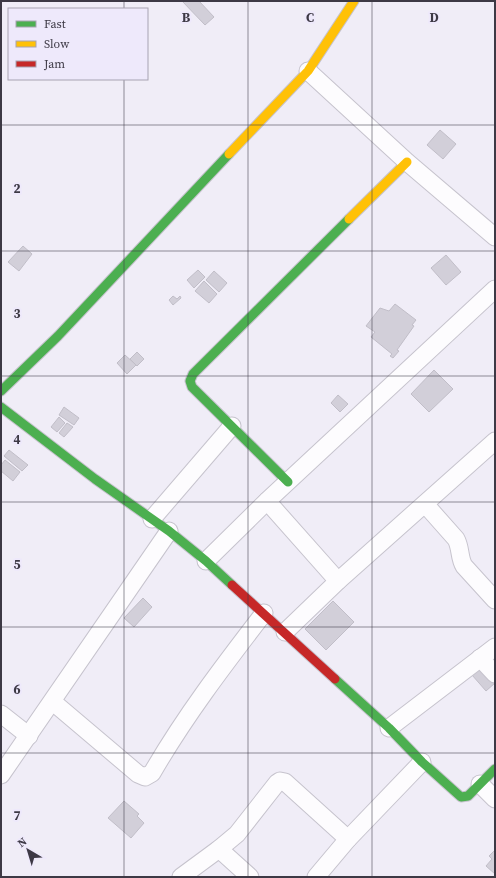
<svg xmlns="http://www.w3.org/2000/svg" width="496" height="878" font-family="'Source Serif 4',serif">
<style>
.building{fill:#d2cfd9;stroke:#c1bec8}
.lines{fill:none;stroke-linecap:round;stroke-linejoin:round}
.street-casing{stroke:#c6c3cd;stroke-width:19}
.fast-casing{stroke:#c6c3cd;stroke-width:11}
.slow-casing{stroke:#c6c3cd;stroke-width:11}
.jam-casing{stroke:#c6c3cd;stroke-width:11}
.street{stroke:#fdfcfe;stroke-width:17}
.fast{stroke:#4caf50;stroke-width:9}
.slow{stroke:#ffc107;stroke-width:9}
.jam{stroke:#c62828;stroke-width:9}
.grid{fill:none;stroke:#3d3945;stroke-width:1;stroke-opacity:0.55}
.grid-label{font-size:13px;text-anchor:middle;font-weight:bold;fill:#3d3945;stroke:#eee9fb;stroke-width:4;stroke-linejoin:round;paint-order:stroke}
</style>
<rect width="100%" height="100%" fill="#f0edf7"/>
<!-- building -->
<g class="building">
<polygon points="182,1 199,1 214,17 205,25"/>
<polygon points="440,130 456,144 443,159 427,145"/>
<polygon points="23,246 32,254 19,271 8,262"/>
<polygon points="446,255 461,272 446,285 431,268"/>
<polygon points="198,270 205,277 194,288 187,280"/>
<polygon points="214,271 227,283 219,292 206,280"/>
<polygon points="204,281 217,294 209,303 195,291"/>
<polygon points="173,296 177,299 180,296 181,298 173,305 169,300"/>
<polygon points="395,304 416,320 412,325 414,326 397,350 399,351 393,358 390,356 392,354 371,337 375,332 366,326 380,308 389,311"/>
<polygon points="137,352 144,359 137,366 130,359"/>
<polygon points="125,355 136,365 127,374 117,363"/>
<polygon points="434,370 453,389 429,412 411,394"/>
<polygon points="338,395 348,404 340,412 331,403"/>
<polygon points="64,407 79,418 74,425 59,415"/>
<polygon points="59,417 65,423 57,432 51,427"/>
<polygon points="67,423 73,427 64,437 59,433"/>
<polygon points="9,450 28,465 22,471 4,456"/>
<polygon points="5,460 20,472 13,481 1,471 1,465"/>
<polygon points="143,598 152,607 134,627 124,618"/>
<polygon points="333,601 354,622 326,650 305,629"/>
<polygon points="481,667 495,683 486,691 472,675"/>
<polygon points="124,801 139,814 137,816 144,823 131,838 108,818"/>
<polygon points="495,850 495,874 486,866 492,859 489,856"/>
</g>
<g class="lines">
<defs>
<g id="street">
<polyline points="308,71 407,162 495,237"/>
<polyline points="267,501 338,581"/>
<path d="M 425,504 L 456,539 C 461,548 459,558 464,566 L 495,600"/>
<polyline points="152,519 232,426"/>
<polyline points="206,561 267,501 495,289"/>
<polyline points="285,632 338,581 495,441"/>
<polyline points="480,658 495,674"/>
<path d="M 53,702 L 138,774 L 145,777 L 152,773 C 185,716 224,665 264,613"/>
<polyline points="1,714 29,736"/>
<polyline points="389,728 495,647"/>
<polyline points="1,775 169,531"/>
<polyline points="480,784 495,799"/>
<polyline points="219,849 250,877"/>
<polyline points="181,877 219,849 237,834 277,783 280,781 285,782 348,839"/>
<polyline points="316,877 348,839 422,762"/>
</g>
<g id="fast">
<polyline points="1,391 58,336 229,154"/>
<polyline points="1,407 95,479 169,531 206,561 232,585"/>
<polyline points="288,482 192,387 190,381 193,374 349,219"/>
<polyline points="335,679 389,728 422,762 461,797 468,796 495,769"/>
</g>
<g id="slow">
<polyline points="229,154 308,71 354,1"/>
<polyline points="349,219 407,162"/>
</g>
<polyline id="jam" points="232,585 335,679"/>
</defs>
<!-- street casing -->
<use href="#street" class="street-casing"/>
<!-- fast casing -->
<use href="#fast" class="fast-casing"/>
<!-- slow casing -->
<use href="#slow" class="slow-casing"/>
<!-- jam casing -->
<use href="#jam" class="jam-casing"/>
<!-- street -->
<use href="#street" class="street"/>
<!-- fast -->
<use href="#fast" class="fast"/>
<!-- slow -->
<use href="#slow" class="slow"/>
<!-- jam -->
<use href="#jam" class="jam"/>
</g>
<!-- grid -->
<path class="grid" d="M 124,1 L 124,9M 248,1 L 248,877M 372,1 L 372,877M 124,79 L 124,877M 1,125 L 495,125M 1,251 L 495,251M 1,376 L 495,376M 1,502 L 495,502M 1,627 L 495,627M 1,753 L 495,753"/>
<g class="grid-label">
<text x="186" y="22">B</text>
<text x="310" y="22">C</text>
<text x="434" y="22">D</text>
<text x="17" y="193">2</text>
<text x="17" y="318">3</text>
<text x="17" y="444">4</text>
<text x="17" y="569">5</text>
<text x="17" y="694">6</text>
<text x="17" y="820">7</text>
</g>
<!-- border -->
<rect width="496" height="878" fill="none" stroke="#3d3945" stroke-width="4"/>
<!-- legend -->
<rect x="8" y="8" width="140" height="72" fill="#eee9fb" stroke="#a7a3b2"/>
<rect x="16" y="21" width="20" height="6" fill="#4caf50" stroke="#a7a3b2"/>
<text x="44" y="28" font-size="12" fill="#3d3945">Fast</text>
<rect x="16" y="41" width="20" height="6" fill="#ffc107" stroke="#a7a3b2"/>
<text x="44" y="48" font-size="12" fill="#3d3945">Slow</text>
<rect x="16" y="61" width="20" height="6" fill="#c62828" stroke="#a7a3b2"/>
<text x="44" y="68" font-size="12" fill="#3d3945">Jam</text>
<!-- north arrow -->
<g transform="translate(28 850) rotate(322)" stroke="#eee9fb" stroke-width="3" paint-order="stroke">
<path d="M0-3L7 15L0 10L-7 15Z" fill="#3d3945"/>
<text y="-6" font-size="11" font-weight="bold" text-anchor="middle" fill="#3d3945">N</text>
</g>
</svg>
